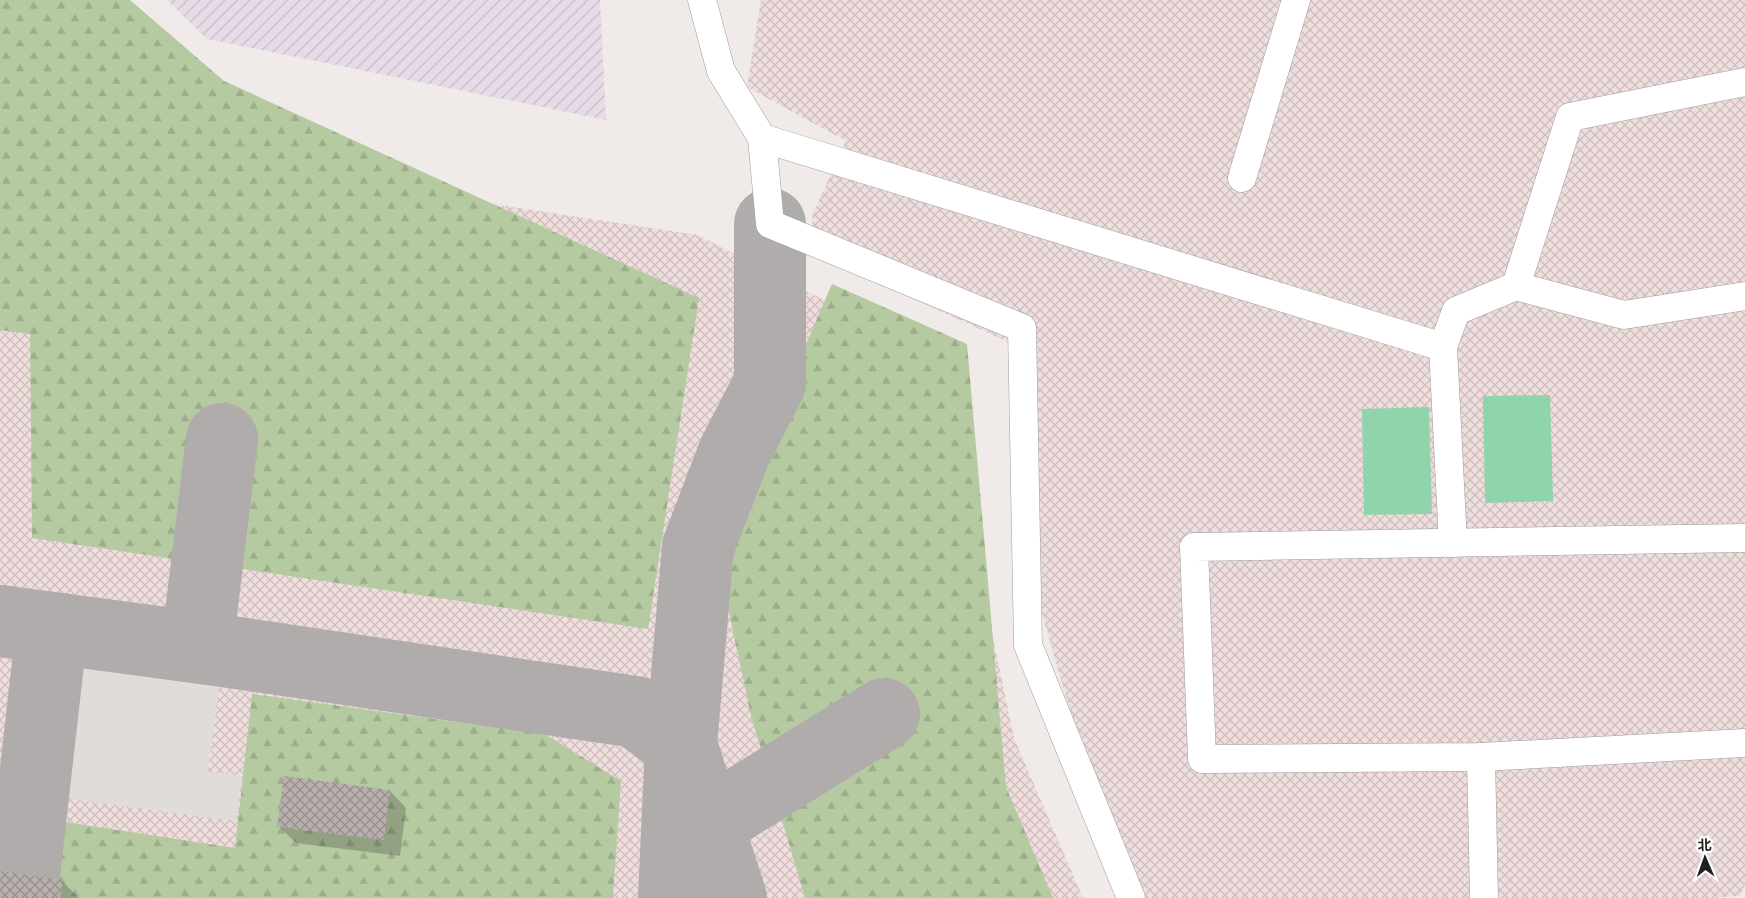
<svg xmlns="http://www.w3.org/2000/svg" width="1745" height="898" font-family="Raleway,'Noto Sans SC',sans-serif">
<style>
.industrial{fill:url(#industrial-furrows)}
.military{fill:url(#military-cross-hatch)}
.airport{fill:#dfdcd9}
.forest{fill:url(#forest-firs)}
.pitch{fill:#90d4ab}
.shadow{fill:#0003}
.lines{fill:none;stroke-linecap:round;stroke-linejoin:round}
.taxiway{stroke:#afacab;stroke-width:72}
.building{fill:url(#building-cross-hatch)}
.minor-casing{stroke:#9d9d9d;stroke-width:29}
.minor{stroke:#fff;stroke-width:28}
</style>
<defs>
<pattern id="industrial-furrows" width="10" height="10" patternUnits="userSpaceOnUse" patternTransform="scale(1.25)"><rect width="10" height="10" fill="#e7dbe8"/><path d="M-1 1l2-2M0 10L10 0M9 11l2-2" fill="none" stroke="#c6bcc7"/></pattern>
<pattern id="military-cross-hatch" width="8" height="8" patternUnits="userSpaceOnUse" patternTransform="scale(1.25)"><rect width="8" height="8" fill="#efdedd"/><path d="M0 0l8 8M0 8l8-8" fill="none" stroke="#cdbebd"/></pattern>
<pattern id="forest-firs" width="22" height="20" patternUnits="userSpaceOnUse" patternTransform="scale(1.25)"><rect width="22" height="20" fill="#b6caa2"/><path d="M5 1l3.5 6h-7zM16 11l3.5 6h-7z" fill="#9cad8b"/></pattern>
<pattern id="building-cross-hatch" width="8" height="8" patternUnits="userSpaceOnUse" patternTransform="scale(1.25)"><rect width="8" height="8" fill="#b9b0ae"/><path d="M0 0l8 8M0 8l8-8" fill="none" stroke="#968f8d"/></pattern>
</defs>
<rect width="100%" height="100%" fill="#f0ebe8"/>
<!-- industrial -->
<polygon class="industrial" points="167,0 600,0 606,120 207,39"/>
<!-- military -->
<g class="military">
<polygon points="761,0 1745,0 1745,884 1740,896 1711,898 1140,898 1096,802 1037,596 1030,352 814,253 812,216 846,141 747,87"/>
<polygon points="0,130 698,235 930,355 953,447 1014,738 1083,898 0,898"/>
</g>
<!-- airport -->
<polygon class="airport" points="26,625 224,651 208,771 242,776 236,821 62,798 55,852 0,819"/>
<!-- forest -->
<g class="forest">
<polygon points="0,0 130,0 224,81 699,298 648,629 32,538 30,334 0,330"/>
<polygon points="832,284 967,344 1006,787 1053,898 805,898 751,716 717,556 752,469"/>
<polygon points="252,694 545,734 621,781 613,898 0,898 0,812 235,848"/>
</g>
<!-- pitch -->
<g class="pitch">
<polygon points="1550,395 1553,501 1485,503 1483,396"/>
<polygon points="1429,407 1432,514 1364,515 1362,409"/>
</g>
<!-- shadow -->
<g class="shadow">
<polygon points="390,791 406,808 400,856 296,843 279,826"/>
<polygon points="0,873 62,881 79,898 0,898"/>
</g>
<g class="lines">
<!-- taxiway -->
<g class="taxiway">
<polyline points="0,621 224,651 636,712 681,745 731,898"/>
<polyline points="197,647 222,439"/>
<polyline points="707,824 884,714"/>
<polyline points="24,875 52,628"/>
<polyline points="674,898 681,745 698,547 734,453 770,383 770,224"/>
</g>
</g>
<!-- building -->
<g class="building">
<polygon points="284,776 390,790 384,840 277,827"/>
<polygon points="0,871 63,880 60,898 0,898"/>
</g>
<g class="lines">
<defs>
<g id="minor">
<polyline points="702,0 721,71 762,138"/>
<polyline points="1242,178 1296,0"/>
<polyline points="1516,286 1570,117 1745,82"/>
<polyline points="1443,347 1456,311 1516,286 1624,315 1745,296"/>
<polyline points="1745,538 1194,547 1202,759 1481,757 1745,743"/>
<polyline points="1481,757 1484,898"/>
<polyline points="1131,898 1028,645 1022,328 770,224 762,138 1443,347 1453,543"/>
</g>
</defs>
<!-- minor casing -->
<use href="#minor" class="minor-casing"/>
<!-- minor -->
<use href="#minor" class="minor"/>
</g>
<!-- north arrow -->
<g transform="translate(1705 858) rotate(358)" stroke="#ffffff" stroke-width="4" paint-order="stroke">
<path d="M0-4L9 19L0 12L-9 19Z" fill="#202020"/>
<text y="-8" font-size="14" font-weight="bold" text-anchor="middle" fill="#202020">北</text>
</g>
</svg>
